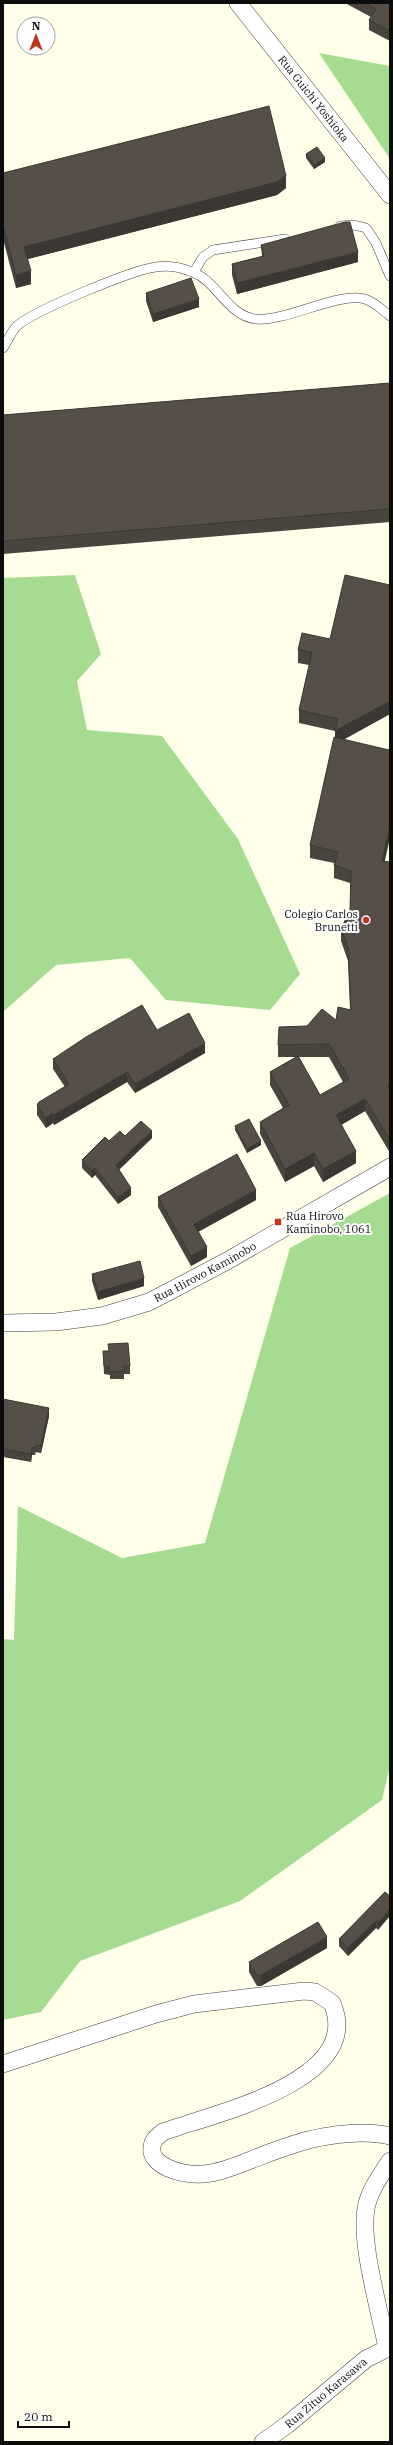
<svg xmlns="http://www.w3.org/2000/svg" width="393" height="2445" font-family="'IBM Plex Serif',serif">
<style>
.forest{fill:#a5dc91}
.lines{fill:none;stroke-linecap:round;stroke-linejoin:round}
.lane-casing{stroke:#3f3f3f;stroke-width:10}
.street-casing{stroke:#3f3f3f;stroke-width:18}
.lane{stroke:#fff;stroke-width:9}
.street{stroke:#fff;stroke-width:17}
.wall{fill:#49443e;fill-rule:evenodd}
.shaded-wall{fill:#3c3732}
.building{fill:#554f48;stroke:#3c3732}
.poi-dot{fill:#c1341e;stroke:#fff;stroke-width:1.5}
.labels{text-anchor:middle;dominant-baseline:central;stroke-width:4;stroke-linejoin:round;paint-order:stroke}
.street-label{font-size:11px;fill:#0c0c0c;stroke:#fff}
.poi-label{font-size:11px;fill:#0c0c0c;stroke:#fff;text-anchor:end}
</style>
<rect width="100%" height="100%" fill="#ffffea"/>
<!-- forest -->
<g class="forest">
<polygon points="319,53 390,66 390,159"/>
<polygon points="75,575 101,654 77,681 87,730 162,736 238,839 300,974 270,1010 166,1000 130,958 56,965 3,1012 3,578"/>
<polygon points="390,1193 390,1766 382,1800 240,1901 80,1961 41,2012 3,2020 3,1639 14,1640 18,1506 122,1558 205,1543 290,1248"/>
</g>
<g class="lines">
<defs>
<g id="lane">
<polyline points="340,226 354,225 366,228 376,243 390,276"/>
<polyline points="194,272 203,257 213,250 285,239"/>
<path d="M 3,348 C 8,341 11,331 18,325 C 36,310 132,270 156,267 C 169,265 180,267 192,272 C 218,281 227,316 256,319 C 285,322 341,291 365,299 C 375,302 382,310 390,316"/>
</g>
<g id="street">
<path id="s1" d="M 238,3 L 390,195"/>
<path id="s2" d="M 3,1323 L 56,1322 L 102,1316 L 149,1302 L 227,1261 L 390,1167"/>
<path d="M 3,2064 L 156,2014 L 194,2004 L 304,1991 L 315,1992 L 332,2003 C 366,2082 211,2114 163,2132 C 155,2138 151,2142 152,2152 C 153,2159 161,2165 168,2168 C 200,2182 226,2170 256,2158 C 273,2151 291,2145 308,2140 C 334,2134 364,2130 390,2136"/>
<path d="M 387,2348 C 380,2311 358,2238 367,2204 C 371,2188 381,2175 390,2161"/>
<path id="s3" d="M 263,2442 L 287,2425 L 366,2359 L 390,2347"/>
</g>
</defs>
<!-- lane casing -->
<use href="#lane" class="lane-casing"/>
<!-- street casing -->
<use href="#street" class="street-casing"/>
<!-- lane -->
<use href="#lane" class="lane"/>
<!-- street -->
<use href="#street" class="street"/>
</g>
<!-- wall -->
<g class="wall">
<polygon points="345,3 390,3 390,41 369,30 369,20 371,17"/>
<polygon points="306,154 325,162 314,169 306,158"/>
<polygon points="3,173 286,188 277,195 28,259 31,284 16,288 3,239"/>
<polygon points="261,245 358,262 237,294 232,275 232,264 262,256"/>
<polygon points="389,250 390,250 390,261 389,258"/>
<polygon points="146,293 199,307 153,322 146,301"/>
<polygon points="390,383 390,522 3,554 3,415"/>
<path d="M 302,633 L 390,714 L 343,740 L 385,861 L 390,862 L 390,1153 L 365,1111 L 341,1125 L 356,1163 L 323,1182 L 314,1166 L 285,1182 L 260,1134 L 260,1122 L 283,1108 L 270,1085 L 270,1072 L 296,1057 L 278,1057 L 278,1045 L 307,1026 L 336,1020 L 350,1010 L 348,961 L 341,941 L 341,929 L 350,910 L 350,883 L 334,878 L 334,863 L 310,858 L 310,845 L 335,738 L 335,731 L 299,723 L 299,710 L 309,665 L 298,663 L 298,650 ZM 299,1057 L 329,1057 L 343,1082 L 320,1095 Z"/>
<polygon points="157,1030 205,1053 135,1093 127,1082 54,1125 53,1123 46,1128 37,1115 37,1105 65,1087 53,1069 53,1059"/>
<polygon points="235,1126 261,1145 247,1153 235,1130"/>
<polygon points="125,1136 152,1138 119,1170 131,1195 118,1204 95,1175 92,1178 82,1168 82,1160 109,1141"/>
<polygon points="158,1197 256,1200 198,1232 207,1257 191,1266 158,1207"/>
<polygon points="92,1274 144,1286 98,1300 92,1281"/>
<polygon points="103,1351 130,1366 130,1374 124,1374 124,1379 110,1379 110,1375 104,1374"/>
<polygon points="3,1399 49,1416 41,1453 36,1452 35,1455 32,1455 31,1462 3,1457"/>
<polygon points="385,1892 378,1930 376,1928 348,1956 339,1946 339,1939"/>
<polygon points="327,1948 261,1986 257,1986 249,1972 249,1962"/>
</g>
<!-- shaded-wall -->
<g class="shaded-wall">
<polygon points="325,158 325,162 314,169 314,165"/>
<polygon points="286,176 286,188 277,195 24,260 24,247"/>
<polygon points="358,252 358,262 237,294 237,283"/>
<polygon points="31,271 31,284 16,288 16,275"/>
<polygon points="199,299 199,307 153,322 153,314"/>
<polygon points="390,701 390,714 335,744 335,731"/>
<polygon points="390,825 390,838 382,873 382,861"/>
<polygon points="205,1043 205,1053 135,1093 135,1084"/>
<polygon points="127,1072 127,1082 54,1125 54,1115"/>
<polygon points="365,1099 365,1111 336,1128 336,1115"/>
<polygon points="53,1113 53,1123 46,1128 46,1118"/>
<polygon points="152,1131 152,1138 116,1172 116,1165"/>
<polygon points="261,1141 261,1145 247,1153 247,1149"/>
<polygon points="356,1151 356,1163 323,1182 323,1169"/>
<polygon points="314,1153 314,1166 285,1182 285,1169"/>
<polygon points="95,1168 95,1175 92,1178 92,1171"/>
<polygon points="131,1188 131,1195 118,1204 118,1197"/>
<polygon points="256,1190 256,1200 194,1234 194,1224"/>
<polygon points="207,1247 207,1257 191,1266 191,1256"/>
<polygon points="144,1278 144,1286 98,1300 98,1292"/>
<polygon points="49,1408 49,1416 41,1453 41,1446"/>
<polygon points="32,1447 32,1455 31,1462 31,1454"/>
<polygon points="390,1909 390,1916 378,1930 378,1922"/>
<polygon points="376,1921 376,1928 348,1956 348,1948"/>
<polygon points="327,1937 327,1948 261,1986 261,1975"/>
</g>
<!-- building -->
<g class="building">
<polygon points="364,3 390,3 390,31 369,20 376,9"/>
<polygon points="269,106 286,176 277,182 24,247 31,271 16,275 3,226 3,173"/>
<polygon points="317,147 325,158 314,165 306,154"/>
<polygon points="345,222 350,222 358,252 237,283 232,264 264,256 261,245"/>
<polygon points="191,278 199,299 153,314 146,293"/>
<polygon points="390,383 390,509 3,541 3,415"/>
<polygon points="345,575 390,585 390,701 335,731 338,719 299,710 312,652 298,650 302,633 330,639"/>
<polygon points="334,737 389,750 390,746 390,825 382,861 390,862 390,1084 388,1086 390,1090 390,1140 365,1099 336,1115 356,1151 323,1169 314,1153 285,1169 260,1122 289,1105 270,1072 298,1056 320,1095 349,1079 329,1044 278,1045 279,1027 307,1026 322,1009 336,1020 338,1007 351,1010 348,948 341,929 350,910 351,871 334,865 338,852 310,845"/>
<polygon points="142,1005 157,1030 189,1013 205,1043 135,1084 127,1072 54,1115 53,1113 46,1118 37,1105 39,1102 69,1084 53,1059 86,1037"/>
<polygon points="249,1119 261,1141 247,1149 235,1126"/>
<polygon points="141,1121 152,1131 116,1165 131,1188 118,1197 95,1168 92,1171 82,1160 105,1137 109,1141 120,1131 125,1136"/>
<polygon points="237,1154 256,1190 194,1224 207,1247 191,1256 158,1197"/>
<polygon points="140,1261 144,1278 98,1292 92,1274"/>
<polygon points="128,1343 130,1366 124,1366 124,1371 110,1372 110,1367 104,1366 103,1351 109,1351 108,1344"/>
<polygon points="3,1399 49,1408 41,1446 36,1445 35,1448 32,1447 31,1454 3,1449"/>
<polygon points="385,1892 390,1896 390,1909 378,1922 376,1921 348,1948 339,1939"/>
<polygon points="318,1922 327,1937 261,1975 257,1976 249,1962"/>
</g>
<!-- markers -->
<g class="poi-dot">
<circle cx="366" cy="920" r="4"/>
<rect x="274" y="1218" width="8" height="8" rx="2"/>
</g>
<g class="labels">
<!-- street labels -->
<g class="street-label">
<text stroke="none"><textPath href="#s1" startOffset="122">Rua Guichi Yoshioka</textPath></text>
<text stroke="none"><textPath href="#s2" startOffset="212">Rua Hirovo Kaminobo</textPath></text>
<text stroke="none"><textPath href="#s3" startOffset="80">Rua Zituo Karasawa</textPath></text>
</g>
<!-- poi labels -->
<g class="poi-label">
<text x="358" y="914">Colegio Carlos<tspan x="358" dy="13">Brunetti</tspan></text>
<text x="286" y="1216" text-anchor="start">Rua Hirovo<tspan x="286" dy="13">Kaminobo, 1061</tspan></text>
</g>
</g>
<!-- border -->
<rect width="393" height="2445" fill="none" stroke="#0c0c0c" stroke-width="8"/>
<!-- north arrow -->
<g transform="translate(36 36)"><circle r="19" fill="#ffffff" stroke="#9e9e9e"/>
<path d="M0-3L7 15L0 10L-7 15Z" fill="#c1341e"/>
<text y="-6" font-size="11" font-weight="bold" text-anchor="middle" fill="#0c0c0c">N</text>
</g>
<!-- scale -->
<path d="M18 2421v6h51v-6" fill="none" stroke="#0c0c0c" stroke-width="2"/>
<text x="24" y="2421" font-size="12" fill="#0c0c0c" stroke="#ffffff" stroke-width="3" paint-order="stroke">20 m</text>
</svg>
